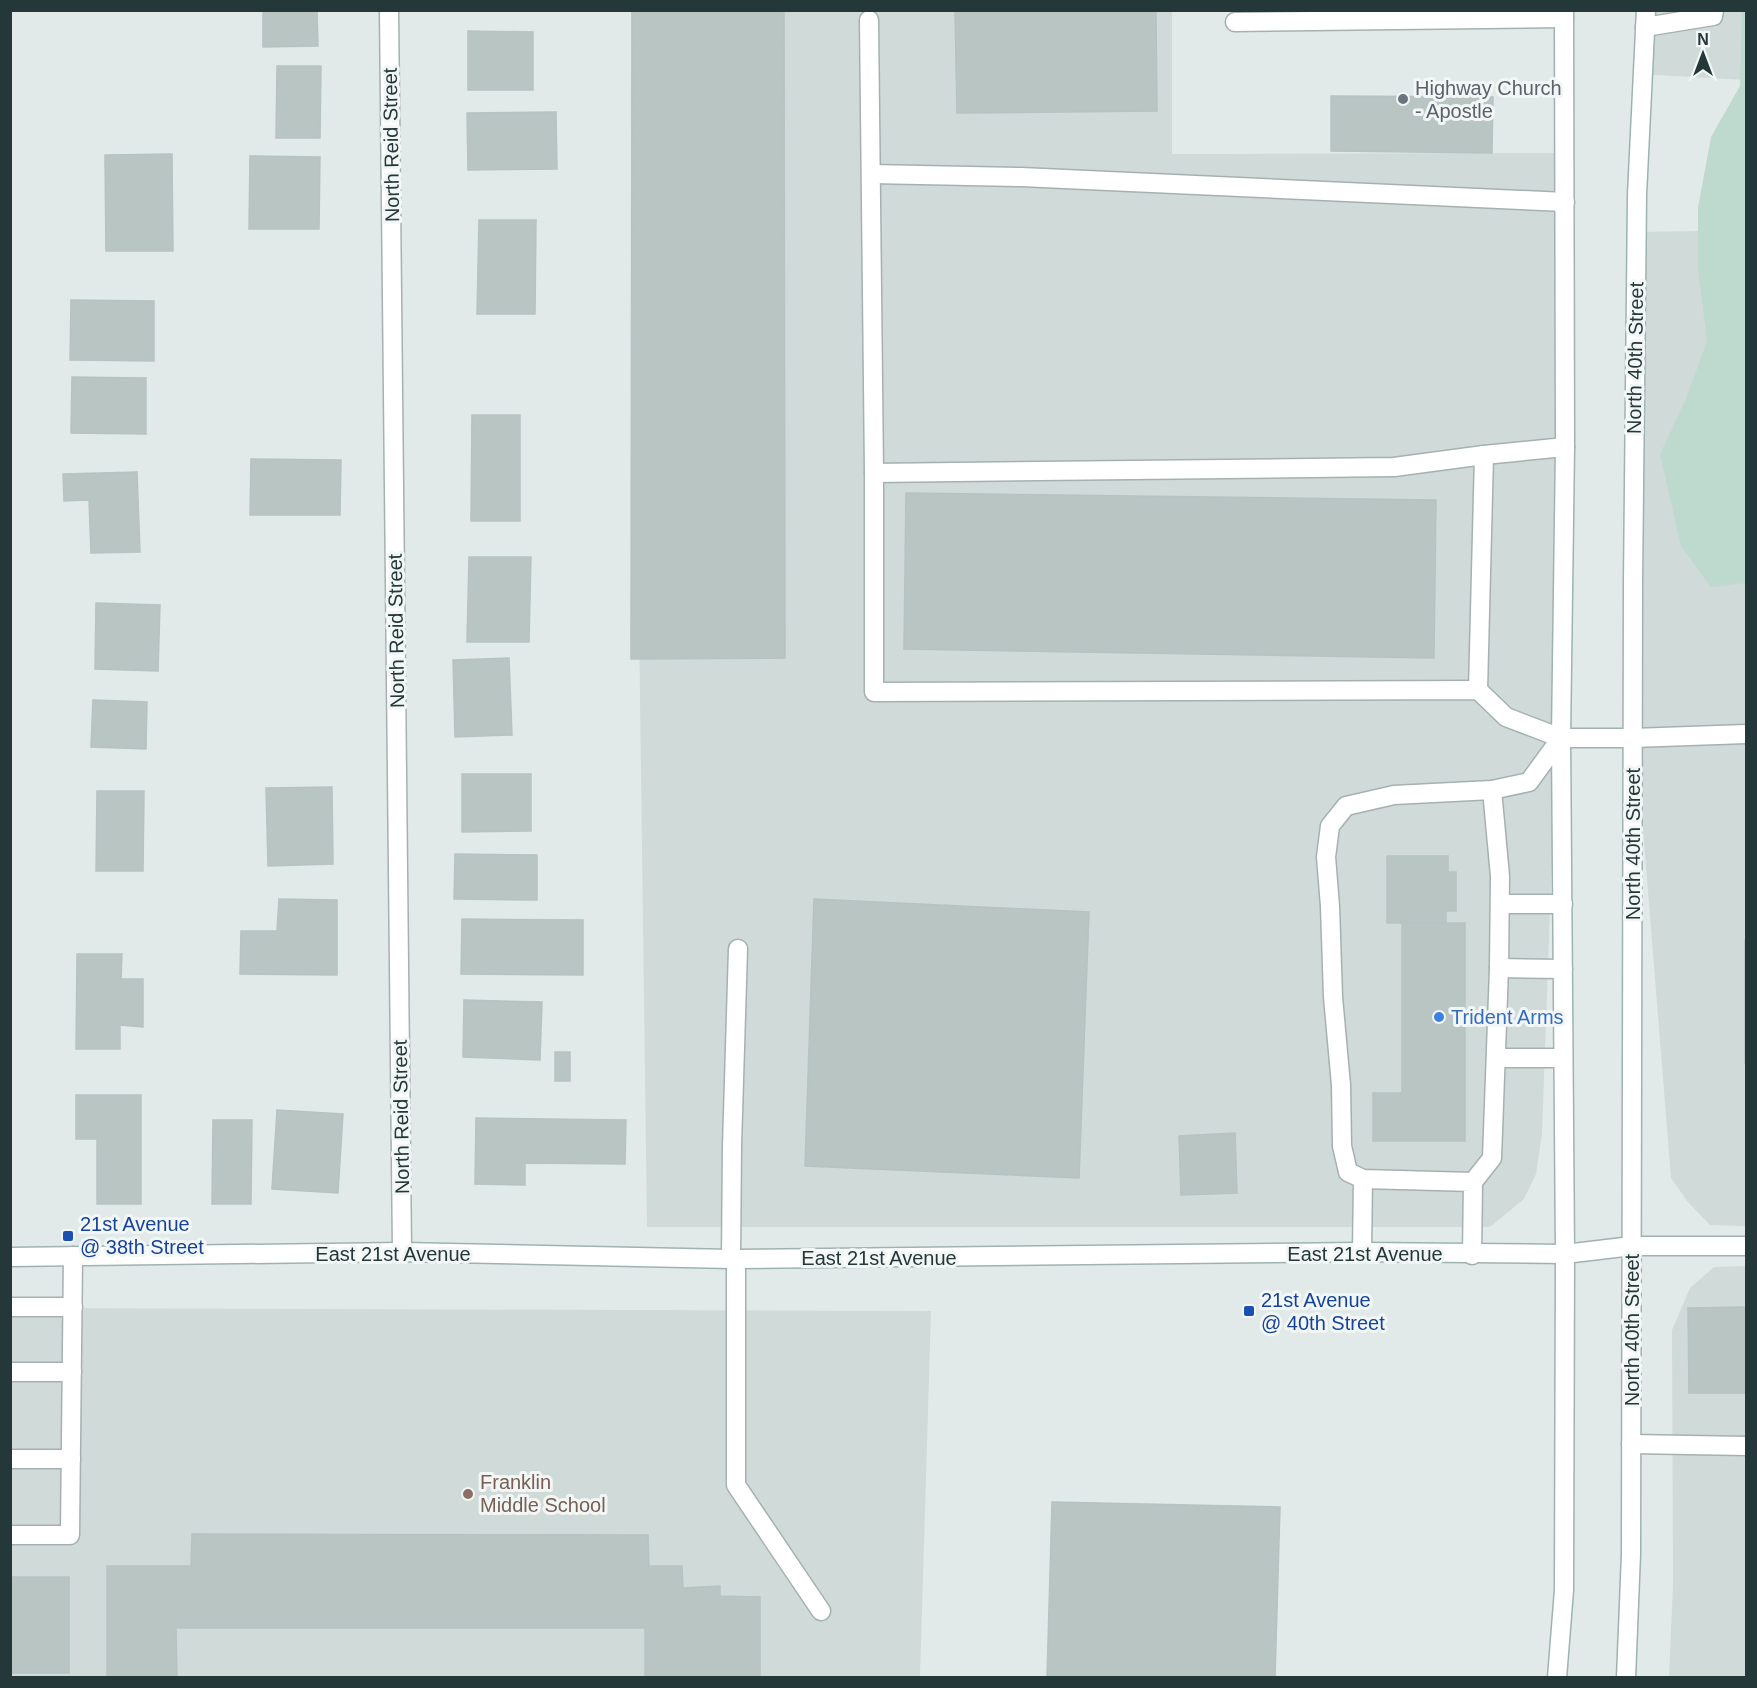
<svg xmlns="http://www.w3.org/2000/svg" width="1757" height="1688" font-family="Helvetica,sans-serif">
<style>
.built{fill:#d0dad9}
.green{fill:#bed9ce}
.building{fill:#b8c5c3;stroke:#b5c3c2;stroke-width:1.5}
.lines{fill:none;stroke-linecap:round;stroke-linejoin:round}
.lane-casing{stroke:#a5b1b1;stroke-width:21}
.street-casing{stroke:#a5b1b1;stroke-width:21}
.secondary-casing{stroke:#9fb2b1;stroke-width:21}
.lane{stroke:#fff;stroke-width:18}
.street{stroke:#fff;stroke-width:18}
.secondary{stroke:#fff;stroke-width:18}
.worship-dot{fill:#6b7280;stroke:#f2f7f6;stroke-width:2}
.shop-dot{fill:#3f7fe0;stroke:#f2f7f6;stroke-width:2}
.transit-dot{fill:#1a4fb4;stroke:#f2f7f6;stroke-width:2}
.education-dot{fill:#8d6e63;stroke:#f2f7f6;stroke-width:2}
.labels{text-anchor:middle;dominant-baseline:central;stroke-width:6;stroke-linejoin:round;paint-order:stroke}
.worship-label{font-size:20px;fill:#5b616d;stroke:#f2f7f6;text-anchor:start}
.street-label{font-size:20px;fill:#243739;stroke:#f2f7f6}
.shop-label{font-size:20px;fill:#366cbe;stroke:#f2f7f6;text-anchor:start}
.transit-label{font-size:20px;fill:#164399;stroke:#f2f7f6;text-anchor:start}
.education-label{font-size:20px;fill:#785e54;stroke:#f2f7f6;text-anchor:start}
</style>
<rect width="100%" height="100%" fill="#e2eae9"/>
<!-- built -->
<g class="built">
<polygon points="631,11 1172,11 1172,154 1557,153 1557,713 1542,1134 1536,1174 1524,1199 1490,1227 647,1227"/>
<polygon points="1642,11 1746,11 1746,80 1637,74"/>
<polygon points="1746,230 1746,1226 1710,1225 1688,1202 1671,1178 1637,754 1641,232"/>
<polygon points="1746,1266 1746,1677 1669,1678 1673,1584 1672,1330 1690,1288 1714,1267"/>
<polygon points="11,1308 931,1311 920,1677 11,1678"/>
</g>
<!-- green -->
<polygon class="green" points="1742,11 1746,11 1746,583 1711,587 1681,546 1660,454 1686,399 1707,341 1698,270 1698,208 1711,137 1740,86"/>
<!-- building -->
<g class="building">
<polygon points="263,10 317,10 318,46 263,47"/>
<polygon points="632,10 784,10 785,658 631,659"/>
<polygon points="955,10 1156,10 1157,111 957,113"/>
<polygon points="468,31 533,32 533,90 468,90"/>
<polygon points="277,66 321,66 320,138 276,138"/>
<polygon points="1331,96 1493,97 1492,153 1331,151"/>
<polygon points="556,112 557,169 468,170 467,113"/>
<polygon points="172,154 173,251 106,251 105,155"/>
<polygon points="250,156 320,157 319,229 249,229"/>
<polygon points="479,220 536,220 535,314 477,314"/>
<polygon points="71,300 154,301 154,361 70,360"/>
<polygon points="72,377 146,378 146,434 71,433"/>
<polygon points="472,415 520,415 520,521 471,521"/>
<polygon points="251,459 341,460 340,515 250,515"/>
<polygon points="137,472 140,552 91,553 89,500 64,501 63,474"/>
<polygon points="906,493 1436,500 1434,658 904,649"/>
<polygon points="469,557 531,557 529,642 467,642"/>
<polygon points="96,603 160,605 158,671 95,669"/>
<polygon points="509,658 512,735 455,737 453,660"/>
<polygon points="93,700 147,702 146,749 91,747"/>
<polygon points="462,774 531,774 531,831 462,832"/>
<polygon points="332,787 333,864 268,866 266,788"/>
<polygon points="97,791 144,791 143,871 96,871"/>
<polygon points="455,854 537,855 537,900 454,899"/>
<polygon points="1387,856 1448,856 1448,872 1456,872 1456,911 1446,911 1446,923 1387,923"/>
<polygon points="279,899 337,900 337,975 240,974 241,931 277,931"/>
<polygon points="814,899 1089,912 1079,1178 805,1166"/>
<polygon points="462,919 583,920 583,975 461,974"/>
<polygon points="1402,923 1465,923 1465,1141 1373,1141 1373,1093 1402,1093"/>
<rect x="1745" y="940" width="1" height="123"/>
<polygon points="77,954 122,954 121,979 143,979 143,1027 120,1025 120,1049 76,1049"/>
<polygon points="464,1000 542,1002 540,1060 463,1057"/>
<rect x="555" y="1052" width="15" height="29"/>
<polygon points="76,1095 141,1095 141,1204 97,1204 97,1139 76,1139"/>
<polygon points="277,1110 343,1114 338,1193 272,1189"/>
<polygon points="476,1118 626,1120 625,1164 525,1163 525,1185 475,1184"/>
<polygon points="213,1120 252,1120 251,1204 212,1204"/>
<polygon points="1235,1133 1237,1193 1181,1195 1179,1136"/>
<polygon points="1746,1307 1746,1393 1689,1393 1688,1308"/>
<polygon points="1052,1502 1280,1507 1275,1678 1047,1678"/>
<polygon points="192,1534 648,1535 649,1566 682,1566 683,1588 720,1586 720,1596 760,1597 760,1678 645,1678 645,1628 176,1628 177,1678 107,1678 107,1566 191,1566"/>
<rect x="10" y="1577" width="59" height="96"/>
</g>
<g class="lines">
<defs>
<g id="lane">
<polyline points="869,20 874,473 874,692 1478,690 1506,717 1561,738 1529,782 1492,790 1394,795 1346,806 1330,826 1326,857 1330,906 1333,997 1341,1085 1342,1146 1348,1172 1363,1179 1473,1182 1472,1255"/>
<polyline points="1235,22 1564,18"/>
<polyline points="1645,27 1713,16 1714,10"/>
<polyline points="871,174 1021,177 1565,202"/>
<polyline points="874,473 1394,467 1484,455 1565,447"/>
<polyline points="1478,690 1484,455"/>
<polyline points="1633,738 1746,734"/>
<polyline points="1500,904 1563,904"/>
<polyline points="1499,968 1563,969"/>
<polyline points="1496,1058 1563,1058"/>
<polyline points="1473,1182 1492,1158 1499,968 1500,876 1492,790"/>
<polyline points="1362,1252 1363,1179"/>
<polyline points="731,1259 732,1146 738,949"/>
<polyline points="736,1259 736,1485 821,1611"/>
<polyline points="10,1307 73,1307"/>
<polyline points="10,1372 72,1372"/>
<polyline points="1631,1444 1746,1446"/>
<polyline points="10,1459 71,1459"/>
<polyline points="10,1535 70,1535 73,1256"/>
</g>
<polyline id="street" points="389,10 402,1252"/>
<g id="secondary">
<polyline points="1561,738 1633,738"/>
<polyline points="10,1257 402,1252 731,1259 1362,1252 1565,1254 1632,1246 1746,1246"/>
<polyline points="1557,1678 1564,1590 1565,1254 1561,738 1565,447 1564,10"/>
<polyline points="1626,1678 1631,1554 1633,583 1637,195 1646,10"/>
</g>
</defs>
<!-- lane casing -->
<use href="#lane" class="lane-casing"/>
<!-- street casing -->
<use href="#street" class="street-casing"/>
<!-- secondary casing -->
<use href="#secondary" class="secondary-casing"/>
<!-- lane -->
<use href="#lane" class="lane"/>
<!-- street -->
<use href="#street" class="street"/>
<!-- secondary -->
<use href="#secondary" class="secondary"/>
</g>
<!-- markers -->
<circle class="worship-dot" cx="1403" cy="99" r="6"/>
<circle class="shop-dot" cx="1439" cy="1017" r="6"/>
<g class="transit-dot">
<rect x="62" y="1230" width="12" height="12" rx="3"/>
<rect x="1243" y="1305" width="12" height="12" rx="3"/>
</g>
<circle class="education-dot" cx="468" cy="1494" r="6"/>
<g class="labels">
<!-- worship labels -->
<g class="worship-label">
<text x="1415" y="88">Highway Church<tspan x="1415" dy="23">- Apostle</tspan></text>
</g>
<!-- street labels -->
<g class="street-label">
<text transform="translate(391 145) rotate(-91)">North Reid Street</text>
<text transform="translate(1635 358) rotate(-89)">North 40th Street</text>
<text transform="translate(396 631) rotate(-91)">North Reid Street</text>
<text transform="translate(1633 844) rotate(-90)">North 40th Street</text>
<text transform="translate(401 1117) rotate(-91)">North Reid Street</text>
<text x="393" y="1254">East 21st Avenue</text>
<text x="1365" y="1254">East 21st Avenue</text>
<text x="879" y="1258">East 21st Avenue</text>
<text transform="translate(1632 1330) rotate(-90)">North 40th Street</text>
</g>
<!-- shop labels -->
<g class="shop-label">
<text x="1451" y="1017">Trident Arms</text>
</g>
<!-- transit labels -->
<g class="transit-label">
<text x="80" y="1224">21st Avenue<tspan x="80" dy="23">@ 38th Street</tspan></text>
<text x="1261" y="1300">21st Avenue<tspan x="1261" dy="23">@ 40th Street</tspan></text>
</g>
<!-- education labels -->
<g class="education-label">
<text x="480" y="1482">Franklin<tspan x="480" dy="23">Middle School</tspan></text>
</g>
</g>
<!-- border -->
<rect width="1757" height="1688" fill="none" stroke="#243739" stroke-width="24"/>
<!-- north arrow -->
<g transform="translate(1703 54)" stroke="#f2f7f6" stroke-width="4.5" paint-order="stroke">
<path d="M0-4.5L10 22L0 15L-10 22Z" fill="#243739"/>
<text y="-9" font-size="16" font-weight="bold" text-anchor="middle" fill="#243739">N</text>
</g>
</svg>
